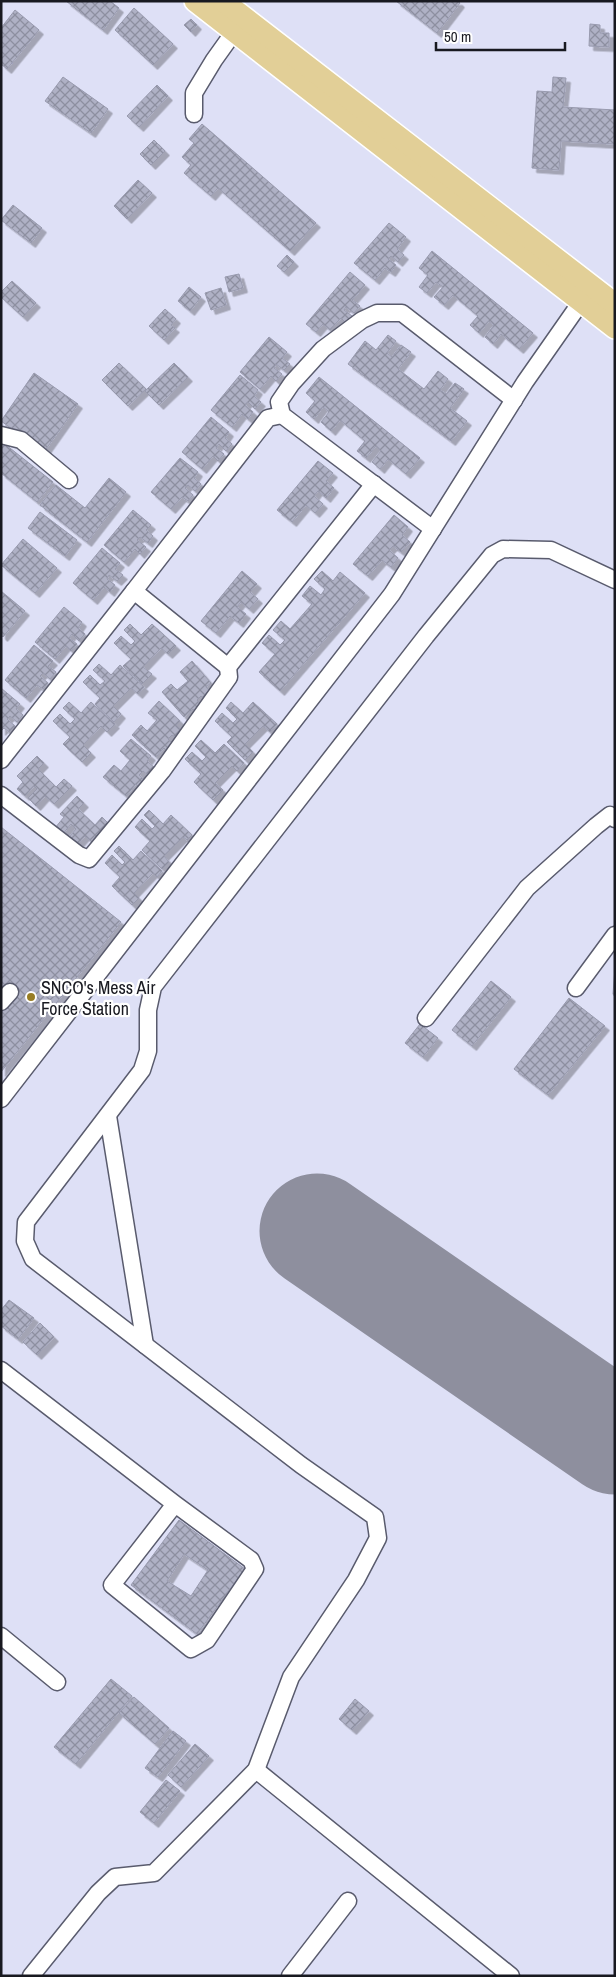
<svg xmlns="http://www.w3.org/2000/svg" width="616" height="1977" font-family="'Archivo Narrow',sans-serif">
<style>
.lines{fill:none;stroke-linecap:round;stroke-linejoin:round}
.runway{stroke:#8e8f9e;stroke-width:115}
.building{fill:url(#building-cross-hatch);stroke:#989aae;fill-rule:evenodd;filter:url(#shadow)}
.minor-casing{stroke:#595b6d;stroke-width:19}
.major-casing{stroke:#fff;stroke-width:24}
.minor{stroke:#fff;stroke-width:16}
.major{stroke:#e2cf97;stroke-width:21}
.poi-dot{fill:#987d25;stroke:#fff;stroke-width:2}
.labels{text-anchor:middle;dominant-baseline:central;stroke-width:4.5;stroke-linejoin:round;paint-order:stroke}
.poi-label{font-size:18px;fill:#181920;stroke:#fff;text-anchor:start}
</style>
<defs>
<pattern id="building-cross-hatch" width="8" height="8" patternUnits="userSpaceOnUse" patternTransform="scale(1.25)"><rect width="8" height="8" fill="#afb1c5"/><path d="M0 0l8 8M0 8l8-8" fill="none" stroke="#8d8fa0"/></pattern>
<filter id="shadow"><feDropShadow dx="4.5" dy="4.5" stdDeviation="0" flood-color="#0004"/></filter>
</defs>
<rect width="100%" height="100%" fill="#dee0f6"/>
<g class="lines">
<!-- runway -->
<polyline class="runway" points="317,1231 615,1437"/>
</g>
<!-- building -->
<g class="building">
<polygon points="66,1 110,1 119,8 103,30"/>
<polygon points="396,1 458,1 460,3 437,33"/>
<polygon points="134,8 173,44 153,65 115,30"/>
<polygon points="15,10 39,30 7,69 1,64 1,28"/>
<polygon points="191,19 197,25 191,32 184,25"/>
<polygon points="590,24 600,25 600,33 609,33 609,47 589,46"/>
<polygon points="63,77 108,109 91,133 45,101"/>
<polygon points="553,77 566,78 563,107 615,110 615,144 561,141 559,170 532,168 537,91 552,92"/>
<polygon points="157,85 168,96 139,127 127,116"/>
<polygon points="202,124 316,223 290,251 218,188 211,196 184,173 191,165 182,157 194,143 189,139"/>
<polygon points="154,140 165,151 151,165 140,154"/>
<polygon points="138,180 152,193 127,219 114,206"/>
<polygon points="13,205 42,228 31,243 1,220"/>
<polygon points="389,223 406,237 397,249 404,255 398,262 391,256 388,259 396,265 391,272 385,268 375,280 354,263"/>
<polygon points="432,251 533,333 519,349 501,334 493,344 485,337 494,325 489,321 479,333 470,325 478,316 453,295 444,305 434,297 443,287 436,282 427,293 419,287 428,275 419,268"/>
<polygon points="287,255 294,262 284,272 277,266"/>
<polygon points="350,272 365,285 352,300 360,306 354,313 346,307 344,310 352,316 346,323 341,318 330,330 323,324 316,332 306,324"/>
<polygon points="239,274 243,288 229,292 225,277"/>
<polygon points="12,281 36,303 23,317 1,297 1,292"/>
<polygon points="189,287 201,297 190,311 178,301"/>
<polygon points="221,288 226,305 211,310 205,293"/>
<polygon points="165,309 176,319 171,325 175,328 164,340 149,326"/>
<polygon points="388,335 396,341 387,353 392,357 401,345 411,352 398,369 424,389 438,371 448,379 440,390 446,394 455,383 464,389 450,408 467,421 451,441 348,364 365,341 376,350"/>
<polygon points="269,337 287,352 282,358 290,364 284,370 276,364 274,368 282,374 276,381 271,376 260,389 240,372"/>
<polygon points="119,363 146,389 128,406 102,380"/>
<polygon points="174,363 188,377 159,405 145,391"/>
<polygon points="34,373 78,404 44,452 1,421"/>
<polygon points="240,375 258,390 254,396 261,402 255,409 248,402 245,405 253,412 248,419 242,414 232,427 211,410"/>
<polygon points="319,377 420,458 406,474 388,459 380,469 372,462 381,451 376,446 366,458 357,451 365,441 340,420 331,431 321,422 329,412 323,407 314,419 306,412 315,401 306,393"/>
<polygon points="211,417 229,432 225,438 232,444 226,451 219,444 216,448 224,454 218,461 213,456 202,469 182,452"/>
<polygon points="1,441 53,482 37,502 1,473"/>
<polygon points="180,458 198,472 194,478 201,484 195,491 188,485 185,488 193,495 188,501 182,497 171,509 151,492"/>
<polygon points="318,461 333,473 326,481 334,488 326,498 318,491 314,496 323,504 315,513 306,505 292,522 277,510"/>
<polygon points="109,478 126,492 87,542 40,505 56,485 85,508"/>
<polygon points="133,510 151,525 146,530 153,536 148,543 140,537 137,540 146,547 140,554 135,549 124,562 104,545"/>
<polygon points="40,512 77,540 65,556 28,528"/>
<polygon points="394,515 408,527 402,535 410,542 401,552 393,546 389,550 398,558 391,567 382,560 368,576 353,564"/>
<polygon points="23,539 57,568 35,593 1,565"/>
<polygon points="102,548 120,563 115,569 123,575 117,581 109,575 107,579 115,585 110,592 104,587 93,600 73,583"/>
<polygon points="242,571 257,584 250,592 258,599 249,609 241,602 237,607 246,614 239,623 230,616 216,633 201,621"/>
<polygon points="322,571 333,581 340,572 365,593 280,691 259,672 275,654 262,643 269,635 280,645 285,640 273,630 281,621 290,629 312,604 302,596 310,586 321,595 325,589 314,579"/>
<polygon points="1,591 25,611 3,637 1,635"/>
<polygon points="64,607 82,622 78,628 85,634 79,641 72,634 69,638 77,644 71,651 66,646 55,659 35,642"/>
<polygon points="130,624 141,635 152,624 176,646 168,654 161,648 143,667 152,674 142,684 123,666 131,659 114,643 121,636 131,645 135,641 124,630"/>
<polygon points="34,645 53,661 48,666 56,672 50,679 43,673 40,676 48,683 43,689 37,685 26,698 5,680"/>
<polygon points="192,661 211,683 206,687 215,697 208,703 201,696 197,700 204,708 197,714 193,709 184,717 162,692 171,684 177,690 188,681 180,672"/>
<polygon points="99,664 111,675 120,665 144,687 138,694 131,688 113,706 121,714 114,722 95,704 100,698 83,682 90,675 100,685 105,681 93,670"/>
<polygon points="1,688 20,704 16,709 23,715 17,722 10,716 7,719 15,726 9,732 4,728 1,731"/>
<polygon points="159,701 180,721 176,725 185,734 179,741 172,735 168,739 175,746 169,753 164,748 156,757 132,735 141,725 147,731 157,720 148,713"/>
<polygon points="69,702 81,713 91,702 115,724 107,732 101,726 83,745 91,753 82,762 63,744 70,737 53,721 60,714 70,724 75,719 63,708"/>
<polygon points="231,702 243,713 253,702 277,724 270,732 263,726 245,744 253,752 245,760 227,742 232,737 215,721 222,713 233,723 237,719 226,708"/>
<polygon points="131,739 151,756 147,761 156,769 150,777 143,771 139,775 147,782 141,789 136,784 126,796 103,777 114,765 121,771 130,760 120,751"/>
<polygon points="201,740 215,753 224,744 244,763 237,771 232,766 215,783 223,790 213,800 194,782 201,774 185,759 192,752 202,761 206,757 195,746"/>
<polygon points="37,756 44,763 38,769 56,787 64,779 72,786 54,804 45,796 36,806 28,798 37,789 34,786 25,796 17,789 23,782 17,776"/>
<polygon points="77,796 84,803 78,809 95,825 102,817 111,826 94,844 85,836 76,846 68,838 76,829 71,824 62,835 55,828 64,817 60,814"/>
<polygon points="149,810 163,824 171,815 192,835 187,840 183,837 164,856 169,862 162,869 142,850 150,841 135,827 142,819 152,829 155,826 144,815"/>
<polygon points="1,827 121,922 1,1072"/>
<polygon points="119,846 133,860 141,851 162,871 157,877 153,873 134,893 139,898 132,905 112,886 120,877 105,863 112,855 122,865 125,862 114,851"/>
<polygon points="615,968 615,997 613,994"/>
<polygon points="491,981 511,997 472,1046 452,1030"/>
<polygon points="569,998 605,1026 548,1095 514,1069"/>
<polygon points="420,1024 438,1038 423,1057 405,1043"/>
<polygon points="9,1300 34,1318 18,1339 1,1326 1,1310"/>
<polygon points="40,1323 54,1337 37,1355 23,1342"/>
<path d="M 179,1520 L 245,1569 L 197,1634 L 131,1585 ZM 184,1554 L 208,1570 L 191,1596 L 167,1581 Z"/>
<polygon points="111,1679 132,1696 76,1764 54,1747"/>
<polygon points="134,1697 169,1728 155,1744 119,1713"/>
<polygon points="355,1699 369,1711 352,1730 339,1719"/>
<polygon points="173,1731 186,1741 158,1777 145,1768"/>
<polygon points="195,1744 209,1756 181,1787 168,1775"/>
<polygon points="166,1780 180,1791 154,1823 140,1812"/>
</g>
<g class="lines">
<defs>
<g id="minor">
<polyline points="194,114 194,93 214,60 234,32"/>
<polyline points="282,415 268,418 134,591 228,667 374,484"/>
<polyline points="1,435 21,440 69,480"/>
<polyline points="433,529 282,415 279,402 292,383 323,349 362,320 377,313 402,313 514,400"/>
<polyline points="1,760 134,591"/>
<polyline points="1,795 79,855 89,859 162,771 229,677 228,667"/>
<polyline points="576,988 615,935"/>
<polyline points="1,1002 10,992"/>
<polyline points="426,1018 527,888 596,826 610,815 615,819"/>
<polyline points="1,1099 392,594 525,382 581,302"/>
<polyline points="108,1116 145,1345"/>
<polyline points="1,1370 175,1504 251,1560 255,1569 207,1640 191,1649 112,1585 175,1504"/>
<polyline points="1,1636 57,1682"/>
<polyline points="256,1770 511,1976"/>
<polyline points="31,1976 98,1893 115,1877 154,1873 256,1770 291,1677 356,1580 378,1538 375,1517 301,1465 33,1259 25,1241 26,1222 142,1070 148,1051 148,1010 153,987 426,636 492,555 503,549 551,550 615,580"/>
<polyline points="290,1976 348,1901"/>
</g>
<g id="major">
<polyline points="195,1 615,328"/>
<polyline points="223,1 615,304"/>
</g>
</defs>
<!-- minor casing -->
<use href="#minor" class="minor-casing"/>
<!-- major casing -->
<use href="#major" class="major-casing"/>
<!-- minor -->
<use href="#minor" class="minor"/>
<!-- major -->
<use href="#major" class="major"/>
</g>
<!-- markers -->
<circle class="poi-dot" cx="31" cy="997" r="5"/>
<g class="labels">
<!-- poi labels -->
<g class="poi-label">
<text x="41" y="987">SNCO's Mess Air<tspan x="41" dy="21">Force Station</tspan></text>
</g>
</g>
<!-- border -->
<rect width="616" height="1977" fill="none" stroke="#181920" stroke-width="5"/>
<!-- scale -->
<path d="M436 42v8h129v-8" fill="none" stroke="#181920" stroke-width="2.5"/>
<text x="444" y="42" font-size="15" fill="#181920" stroke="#ffffff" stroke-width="4" paint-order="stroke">50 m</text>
</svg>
